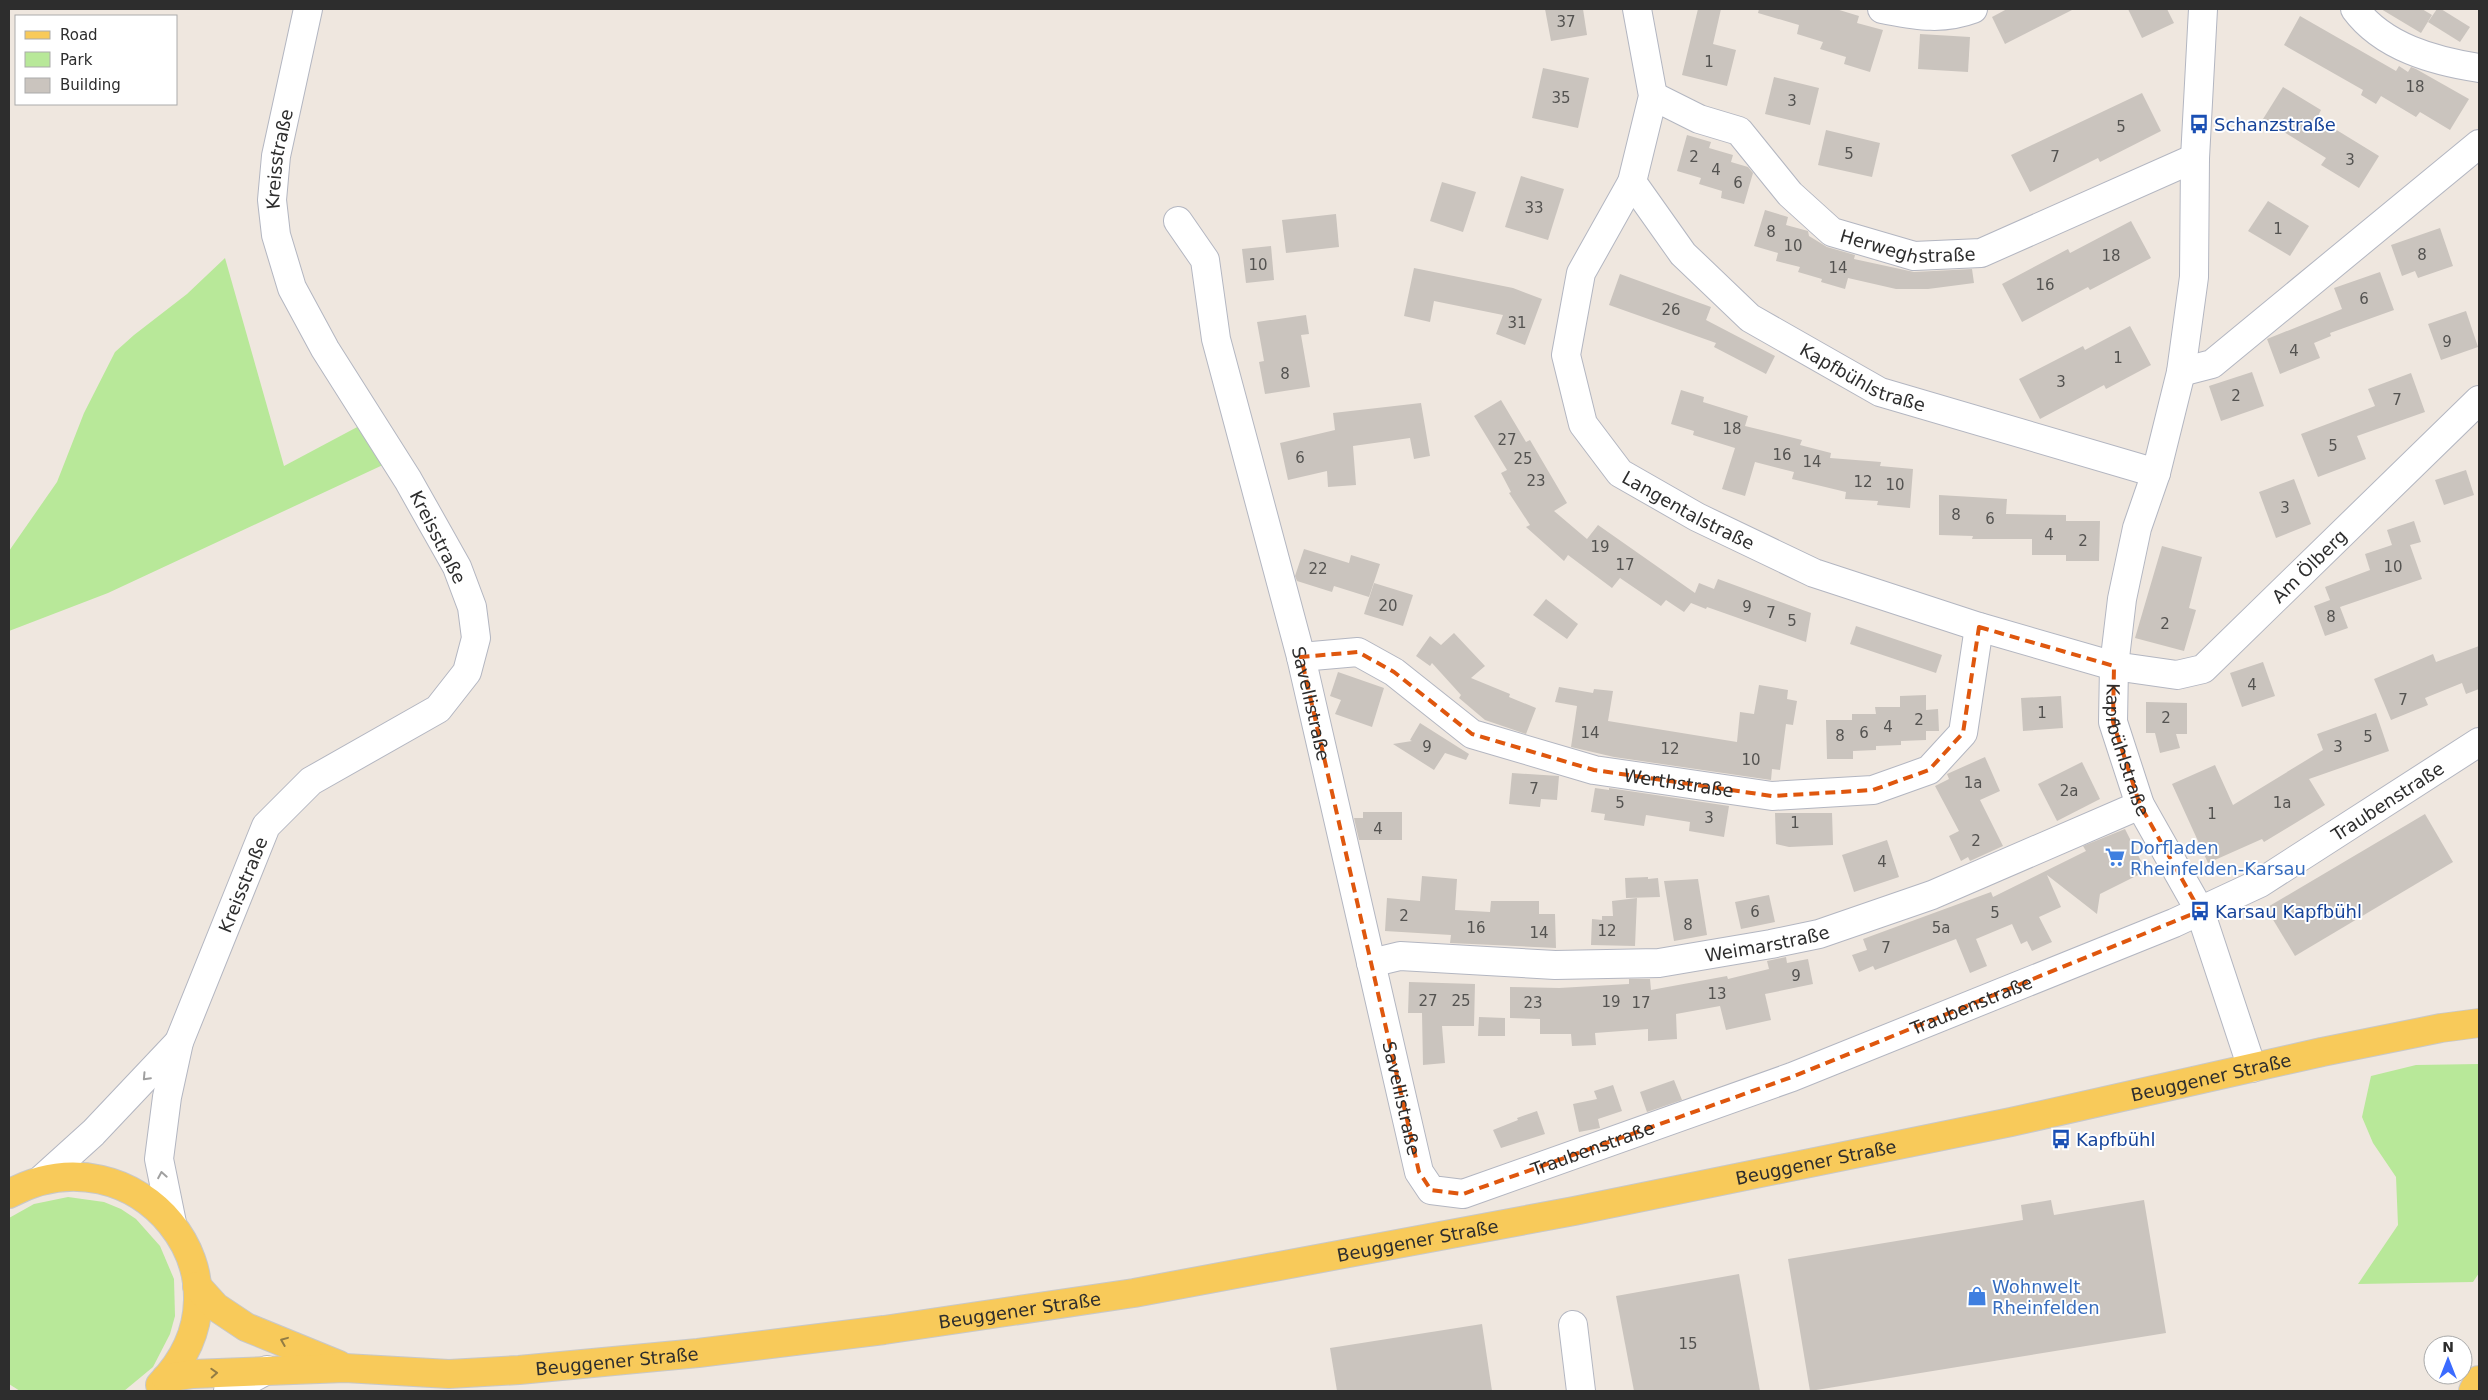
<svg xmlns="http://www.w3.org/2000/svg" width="2488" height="1400" font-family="'DejaVu Sans',sans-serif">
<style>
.green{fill:#b8e899}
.building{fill:#cac4be}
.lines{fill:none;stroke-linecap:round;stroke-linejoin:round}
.minor-casing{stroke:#b3b6c1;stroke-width:30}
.major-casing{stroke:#c8c8c8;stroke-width:30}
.minor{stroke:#fff;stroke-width:28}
.major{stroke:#f8ca5a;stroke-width:28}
.oneway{stroke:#a0a0a0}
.oneway2{stroke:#927c44}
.marked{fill:none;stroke:#df570e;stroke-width:4;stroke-dasharray:10 6;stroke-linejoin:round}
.labels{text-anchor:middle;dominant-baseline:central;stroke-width:4;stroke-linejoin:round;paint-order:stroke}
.number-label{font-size:15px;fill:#545351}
.transit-label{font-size:18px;fill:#164399;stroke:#fff;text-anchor:start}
.street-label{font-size:18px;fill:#2d2d2d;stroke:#fff}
.shop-label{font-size:18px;fill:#366cbe;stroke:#fff;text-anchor:start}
</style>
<rect width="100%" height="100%" fill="#efe7df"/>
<!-- green -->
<g class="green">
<polygon points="225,258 284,466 361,425 385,464 108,593 9,631 9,551 57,482 84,413 115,352 134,335 187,294"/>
<polygon points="2479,1064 2479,1273 2473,1282 2358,1284 2398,1225 2396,1177 2373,1143 2362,1117 2371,1076 2416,1065"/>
<polygon points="68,1197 104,1202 121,1209 136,1219 160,1246 174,1279 175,1316 170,1334 153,1367 124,1391 20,1391 9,1384 9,1218 34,1204"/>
</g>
<!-- building -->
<g class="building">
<polygon points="1545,9 1583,9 1587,35 1551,41"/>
<polygon points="1698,9 1721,9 1713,44 1736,50 1727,86 1682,75"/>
<polygon points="1759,9 1836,9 1859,16 1857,23 1883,30 1870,72 1844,64 1846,57 1820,49 1823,42 1797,34 1799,25 1758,13"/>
<polygon points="2007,9 2074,9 2005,44 1992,17"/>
<polygon points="2128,9 2167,9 2174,23 2142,38"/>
<polygon points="2381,9 2422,9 2432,15 2421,33"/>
<polygon points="2437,9 2441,9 2470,27 2460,42 2428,22"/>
<polygon points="2300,16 2396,71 2399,66 2408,72 2411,67 2416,69 2469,99 2450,130 2420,112 2416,117 2381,96 2376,104 2361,95 2363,90 2284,45"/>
<polygon points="1920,34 1970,37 1968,72 1918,69"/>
<polygon points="1543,68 1589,78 1578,128 1532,118"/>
<polygon points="1774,77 1819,88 1810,125 1765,114"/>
<polygon points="2283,87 2321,110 2317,118 2379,156 2359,188 2321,165 2326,158 2263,119"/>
<polygon points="2142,93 2161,131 2100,162 2098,158 2030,192 2011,155"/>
<polygon points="1826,130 1880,143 1872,177 1818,165"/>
<polygon points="1687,135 1711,142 1709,148 1733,155 1731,162 1748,167 1753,173 1744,204 1721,198 1722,191 1699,184 1701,178 1677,171"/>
<polygon points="1521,176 1564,189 1548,240 1505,227"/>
<polygon points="1442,182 1476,192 1463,232 1430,221"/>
<polygon points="2268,201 2309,226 2290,256 2248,231"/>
<polygon points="1765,210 1788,217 1786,225 1808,231 1809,236 1827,247 1855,255 1854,259 1914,272 1972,269 1974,283 1928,289 1896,289 1848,278 1845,289 1821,282 1822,279 1798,272 1800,267 1776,261 1778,253 1754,246"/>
<polygon points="1336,214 1339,247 1286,253 1282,220"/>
<polygon points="2131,221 2151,258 2090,290 2088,287 2022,322 2002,284 2068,249 2070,253"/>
<polygon points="2440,228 2453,266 2418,278 2415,271 2402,276 2391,245"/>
<polygon points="1271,246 1274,280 1246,283 1242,249"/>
<polygon points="1414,268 1513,288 1542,299 1525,345 1496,334 1503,315 1434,301 1430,322 1404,316"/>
<polygon points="2380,272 2394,310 2330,333 2331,336 2314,343 2320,358 2280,374 2267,339 2342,309 2334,288"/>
<polygon points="1620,274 1711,307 1706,320 1775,356 1766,374 1714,347 1716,343 1609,305"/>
<polygon points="2466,311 2478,347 2441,360 2428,324"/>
<polygon points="1306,315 1309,334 1301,335 1310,387 1265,394 1259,362 1264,361 1257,322"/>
<polygon points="2130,326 2151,365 2106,389 2104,385 2040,419 2019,379 2083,346 2085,350"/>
<polygon points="2252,372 2264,406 2221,421 2209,386"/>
<polygon points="2411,373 2425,412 2357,436 2366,459 2318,477 2301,434 2375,406 2368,389"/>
<polygon points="1681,390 1704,397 1703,402 1748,416 1745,426 1802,440 1800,445 1831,453 1830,458 1881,462 1880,466 1913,469 1910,508 1877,505 1878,501 1845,499 1846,492 1792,479 1794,472 1755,462 1745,496 1722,489 1735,448 1693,435 1694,431 1671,424"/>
<polygon points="1501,400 1526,442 1530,440 1567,503 1554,511 1587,539 1598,525 1695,593 1699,583 1714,589 1718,579 1811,613 1806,642 1707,607 1706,609 1691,603 1684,612 1666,600 1661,606 1620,578 1612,588 1568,555 1564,561 1526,527 1530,525 1509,493 1511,492 1501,473 1507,470 1474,416"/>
<polygon points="1421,403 1430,456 1414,459 1410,438 1353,446 1356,485 1328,487 1327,471 1288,480 1280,443 1335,430 1333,413"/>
<polygon points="2466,470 2474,495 2444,505 2435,480"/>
<polygon points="2294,479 2311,524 2276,538 2259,492"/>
<polygon points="1939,495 2007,499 2006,514 2066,515 2066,521 2100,521 2099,561 2066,561 2066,555 2032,555 2032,539 1972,539 1973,536 1939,535"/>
<polygon points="2414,521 2421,542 2410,545 2422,579 2340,607 2348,628 2325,636 2314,606 2330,600 2325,587 2370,570 2365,554 2392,545 2387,530"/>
<polygon points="2162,546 2202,557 2189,608 2196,610 2184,651 2135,638"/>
<polygon points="1304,549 1349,563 1351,555 1380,564 1369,597 1334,586 1332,592 1297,581 1295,576"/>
<polygon points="1374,583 1413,595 1403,626 1364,614"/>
<polygon points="1546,599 1578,624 1567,639 1533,615"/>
<polygon points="1856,626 1942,655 1936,673 1850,644"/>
<polygon points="1454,633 1485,666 1471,678 1510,694 1509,697 1536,708 1526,734 1485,720 1459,698 1461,695 1432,663 1430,666 1416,656 1430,636 1441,645"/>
<polygon points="2479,646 2479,689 2466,694 2462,683 2425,698 2428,705 2391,720 2374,679 2433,654 2436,662"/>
<polygon points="2263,662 2275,696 2242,707 2230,673"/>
<polygon points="1338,672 1384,688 1372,727 1335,714 1341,700 1330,696"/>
<polygon points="1759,685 1788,690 1787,699 1797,701 1793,725 1786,724 1780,770 1772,769 1771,780 1614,757 1571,747 1577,706 1555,702 1559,687 1593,693 1594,689 1613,691 1608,721 1737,742 1740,712 1754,714"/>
<polygon points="1926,695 1926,710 1938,709 1939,731 1926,731 1926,740 1901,741 1901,745 1876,746 1876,750 1853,751 1853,759 1827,759 1826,720 1852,720 1852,714 1876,714 1875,707 1900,707 1900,696"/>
<polygon points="2061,696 2063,728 2023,731 2021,698"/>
<polygon points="2146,702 2187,703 2187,734 2176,734 2180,748 2160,753 2155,733 2146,733"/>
<polygon points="2376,713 2389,751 2309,779 2325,805 2264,842 2262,839 2208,863 2172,784 2215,765 2233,805 2323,750 2317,734"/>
<polygon points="1420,723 1469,754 1466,760 1445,753 1434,770 1393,744 1412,741 1410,740"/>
<polygon points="1985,757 2000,791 1980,800 2003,846 1970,861 1968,857 1961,861 1949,836 1959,831 1935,786 1949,779 1947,774"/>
<polygon points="2082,762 2100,799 2057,821 2038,784"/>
<polygon points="1512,773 1559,776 1557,800 1541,799 1540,807 1509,804"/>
<polygon points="1595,788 1609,790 1609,788 1729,806 1724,837 1689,831 1690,822 1646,815 1644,826 1604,820 1605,814 1591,812"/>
<polygon points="1363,812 1402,812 1402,840 1359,840 1354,818 1363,818"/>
<polygon points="1775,813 1832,813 1833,845 1789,847 1776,844"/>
<polygon points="2425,814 2453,862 2295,956 2266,908"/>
<polygon points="2125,829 2146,871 2100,894 2097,914 2047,875 2061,907 2039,917 2052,942 2032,951 2027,941 2021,944 2012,924 1976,939 1987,966 1970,973 1956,939 1875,970 1873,966 1859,972 1852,955 1867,950 1863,939 1991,892 1993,897 2086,851 2083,846"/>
<polygon points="1887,840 1899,877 1854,892 1842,855"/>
<polygon points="1422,876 1457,879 1455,910 1490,912 1491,901 1539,901 1539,914 1555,914 1556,948 1450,943 1451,935 1385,931 1387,898 1420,901"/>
<polygon points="1648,877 1648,879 1658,878 1660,897 1626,898 1625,878"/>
<polygon points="1698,879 1707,935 1674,941 1664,881"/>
<polygon points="1769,895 1775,922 1741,929 1735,902"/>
<polygon points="1637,898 1635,946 1591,945 1592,919 1602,920 1602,916 1613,916 1612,901"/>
<polygon points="1786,957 1787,963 1808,959 1813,984 1765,994 1771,1020 1726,1030 1720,1006 1676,1014 1677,1039 1648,1041 1648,1029 1595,1033 1596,1045 1572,1046 1571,1034 1540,1034 1540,1019 1510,1018 1510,987 1559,988 1629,984 1629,979 1650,979 1651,990 1727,976 1728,979 1769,969 1767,961"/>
<polygon points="1409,982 1475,984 1474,1026 1442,1026 1445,1063 1423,1065 1422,1013 1408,1013"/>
<polygon points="1479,1017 1505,1018 1505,1036 1478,1036"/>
<polygon points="1674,1080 1682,1100 1647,1112 1640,1092"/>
<polygon points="1613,1085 1622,1111 1598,1119 1600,1128 1579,1132 1573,1104 1597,1099 1594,1091"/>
<polygon points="1537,1111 1545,1134 1501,1148 1493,1130 1518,1120 1517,1118"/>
<polygon points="2051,1200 2054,1215 2144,1200 2166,1333 1810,1391 1788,1259 2023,1220 2021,1205"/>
<polygon points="1739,1274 1760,1391 1634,1391 1616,1296"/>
<polygon points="1482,1324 1492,1391 1337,1391 1330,1348"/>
</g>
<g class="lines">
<defs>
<g id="minor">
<path id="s1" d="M 1637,9 L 1653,96 L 1632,182 L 1581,273 L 1566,355 L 1583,424 L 1620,473 L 1697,517 L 1814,573 L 1979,627 L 2114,666 L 2177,675 L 2203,669 L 2479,400"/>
<path d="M 1882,9 C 1915,15 1941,21 1973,9"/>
<path id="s2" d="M 2203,9 L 2195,158 L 2194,277 L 2181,372 L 2156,473 L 2137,528 L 2122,599 L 2114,666 L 2113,722 L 2140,805 L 2200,911 L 2252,1068"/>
<path d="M 2355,9 C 2383,47 2434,61 2479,68"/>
<path id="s3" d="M 1653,96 L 1699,119 L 1739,131 L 1790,194 L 1832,232 L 1914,256 L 1981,253 L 2195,158"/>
<path id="s4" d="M 1632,182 L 1683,254 L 1750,318 L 1880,392 L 2156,473"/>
<path id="s5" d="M 1178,221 L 1205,260 L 1216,339 L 1301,657 L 1419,1172 L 1431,1190 L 1463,1194 L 1792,1077 L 2174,923 L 2260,883 L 2479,742"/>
<polyline points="2181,372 2212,364 2479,144"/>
<path id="s6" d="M 1301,657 L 1358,652 L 1394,672 L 1472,734 L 1594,770 L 1772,796 L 1873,790 L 1929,770 L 1963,733 L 1979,627"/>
<path id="s7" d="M 1371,963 L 1400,956 L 1555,965 L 1659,963 L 1771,944 L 1819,934 L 1932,895 L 2140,805"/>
<polyline points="41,1180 93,1133 179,1042"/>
<path id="s8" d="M 172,1223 L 159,1159 L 167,1097 L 179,1042 L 266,826 L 311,781 L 438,709 L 467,672 L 476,638 L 472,607 L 457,567 L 408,480 L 325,349 L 292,288 L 276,235 L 272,200 L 276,156 L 308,9"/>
<polyline points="1573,1325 1581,1391"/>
<polyline points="228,1391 267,1370"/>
</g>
<g id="major">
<path d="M 9,1194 C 135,1125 264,1278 160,1385"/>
<polyline points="197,1286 216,1307 246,1327 339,1365"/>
<path id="s9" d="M 166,1378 L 193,1374 L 345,1368 L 449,1374 L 519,1370 L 698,1353 L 884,1330 L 1134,1293 L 1574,1211 L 2011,1122 L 2322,1052 L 2441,1028 L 2479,1023"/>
<polyline points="2473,1391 2479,1380"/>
</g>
</defs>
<!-- minor casing -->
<use href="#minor" class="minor-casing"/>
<!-- major casing -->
<use href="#major" class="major-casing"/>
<!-- minor -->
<use href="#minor" class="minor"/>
<!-- major -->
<use href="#major" class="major"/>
</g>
<!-- one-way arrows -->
<defs><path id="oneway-chevron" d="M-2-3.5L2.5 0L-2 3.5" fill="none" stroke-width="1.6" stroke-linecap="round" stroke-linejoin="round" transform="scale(1.25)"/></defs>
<g class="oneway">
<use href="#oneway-chevron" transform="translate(146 1077) rotate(133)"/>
<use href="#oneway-chevron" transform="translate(162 1175) rotate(-100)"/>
</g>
<g class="oneway2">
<use href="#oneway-chevron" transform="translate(284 1341) rotate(-158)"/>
<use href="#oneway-chevron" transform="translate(214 1373) rotate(-3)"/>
</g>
<!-- marked area -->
<path class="marked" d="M 1979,627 L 2114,666 L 2113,722 L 2140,805 L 2200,911 L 1792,1077 L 1463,1194 L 1431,1190 L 1419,1172 L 1301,657 L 1358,652 L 1394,672 L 1472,734 L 1594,770 L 1772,796 L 1873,790 L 1929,770 L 1963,733 Z"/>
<!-- icons -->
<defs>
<symbol id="bus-bare" viewBox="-9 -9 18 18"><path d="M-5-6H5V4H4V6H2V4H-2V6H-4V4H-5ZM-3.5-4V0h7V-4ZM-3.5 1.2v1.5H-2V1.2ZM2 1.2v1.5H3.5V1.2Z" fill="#1a4fb4" stroke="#fff" stroke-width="2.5" paint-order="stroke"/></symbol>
<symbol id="supermarket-bare" viewBox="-9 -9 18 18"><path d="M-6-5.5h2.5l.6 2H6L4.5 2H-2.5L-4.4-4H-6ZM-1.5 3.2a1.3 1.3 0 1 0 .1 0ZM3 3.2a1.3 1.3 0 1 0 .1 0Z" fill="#3f7fe0" stroke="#fff" stroke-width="2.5" paint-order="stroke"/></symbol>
<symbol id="shop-bare" viewBox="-9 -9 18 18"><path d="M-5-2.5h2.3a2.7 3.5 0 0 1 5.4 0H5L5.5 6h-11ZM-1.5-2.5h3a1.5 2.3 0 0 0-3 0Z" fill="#3f7fe0" stroke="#fff" stroke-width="2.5" paint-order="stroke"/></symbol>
</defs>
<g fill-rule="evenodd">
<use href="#bus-bare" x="2185" y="110" width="28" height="28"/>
<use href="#supermarket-bare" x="2101" y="843" width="28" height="28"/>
<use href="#bus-bare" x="2186" y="897" width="28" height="28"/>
<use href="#bus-bare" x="2047" y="1125" width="28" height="28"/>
<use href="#shop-bare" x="1963" y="1282" width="28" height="28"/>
</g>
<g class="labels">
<!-- number labels -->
<g class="number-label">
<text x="1566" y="22">37</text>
<text x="1709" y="62">1</text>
<text x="2415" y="87">18</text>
<text x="1561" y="98">35</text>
<text x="1792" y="101">3</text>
<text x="2121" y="127">5</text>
<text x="1849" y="154">5</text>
<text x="1694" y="157">2</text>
<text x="2055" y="157">7</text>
<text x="2350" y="160">3</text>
<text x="1716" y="170">4</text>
<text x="1738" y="183">6</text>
<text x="1534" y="208">33</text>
<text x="2278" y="229">1</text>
<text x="1771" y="232">8</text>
<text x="1793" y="246">10</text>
<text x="2422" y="255">8</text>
<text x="2111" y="256">18</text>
<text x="1258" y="265">10</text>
<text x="1838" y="268">14</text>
<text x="2045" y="285">16</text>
<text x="2364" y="299">6</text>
<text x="1671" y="310">26</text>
<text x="1517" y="323">31</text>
<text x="2447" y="342">9</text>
<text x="2294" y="351">4</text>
<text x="2118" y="358">1</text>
<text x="1285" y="374">8</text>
<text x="2061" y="382">3</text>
<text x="2236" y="396">2</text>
<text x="2397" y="400">7</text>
<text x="1732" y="429">18</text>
<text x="1507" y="440">27</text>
<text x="2333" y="446">5</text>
<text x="1782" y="455">16</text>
<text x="1300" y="458">6</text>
<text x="1523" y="459">25</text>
<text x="1812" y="462">14</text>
<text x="1536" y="481">23</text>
<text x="1863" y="482">12</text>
<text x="1895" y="485">10</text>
<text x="2285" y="508">3</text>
<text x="1956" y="515">8</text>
<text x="1990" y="519">6</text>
<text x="2049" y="535">4</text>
<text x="2083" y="541">2</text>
<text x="1600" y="547">19</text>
<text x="1625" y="565">17</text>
<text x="2393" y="567">10</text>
<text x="1318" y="569">22</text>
<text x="1388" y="606">20</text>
<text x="1747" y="607">9</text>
<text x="1771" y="613">7</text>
<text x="2331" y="617">8</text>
<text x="1792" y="621">5</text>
<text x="2165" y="624">2</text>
<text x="2252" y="685">4</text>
<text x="2403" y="700">7</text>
<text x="2042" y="713">1</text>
<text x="2166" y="718">2</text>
<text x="1919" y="720">2</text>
<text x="1888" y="727">4</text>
<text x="1590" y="733">14</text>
<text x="1864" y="733">6</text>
<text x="1840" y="736">8</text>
<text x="2368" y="737">5</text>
<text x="1427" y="747">9</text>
<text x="2338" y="747">3</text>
<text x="1670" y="749">12</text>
<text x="1751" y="760">10</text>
<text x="1973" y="783">1a</text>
<text x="1534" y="789">7</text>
<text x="2069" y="791">2a</text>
<text x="1620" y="803">5</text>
<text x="2282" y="803">1a</text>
<text x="2212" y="814">1</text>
<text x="1709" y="818">3</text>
<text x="1795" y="823">1</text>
<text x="1378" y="829">4</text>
<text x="1976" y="841">2</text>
<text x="1882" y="862">4</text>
<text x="1755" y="912">6</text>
<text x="1995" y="913">5</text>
<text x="1404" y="916">2</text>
<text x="1688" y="925">8</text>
<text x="1476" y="928">16</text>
<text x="1941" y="928">5a</text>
<text x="1607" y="931">12</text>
<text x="1539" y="933">14</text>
<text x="1886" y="948">7</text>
<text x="1796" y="976">9</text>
<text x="1717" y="994">13</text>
<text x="1428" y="1001">27</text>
<text x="1461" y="1001">25</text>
<text x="1611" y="1002">19</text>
<text x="1533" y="1003">23</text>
<text x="1641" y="1003">17</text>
<text x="1688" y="1344">15</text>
</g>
<!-- transit labels -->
<g class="transit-label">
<text x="2214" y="124">Schanzstraße</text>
<text x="2215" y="911">Karsau Kapfbühl</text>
<text x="2076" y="1139">Kapfbühl</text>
</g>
<!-- street labels -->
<g class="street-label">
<text stroke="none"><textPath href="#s8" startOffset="1239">Kreisstraße</textPath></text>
<text stroke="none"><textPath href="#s3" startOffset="309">Herweghstraße</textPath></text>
<text stroke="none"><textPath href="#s4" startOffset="309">Kapfbühlstraße</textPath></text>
<text stroke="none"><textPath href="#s1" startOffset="575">Langentalstraße</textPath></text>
<text transform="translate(438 537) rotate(63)">Kreisstraße</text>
<text stroke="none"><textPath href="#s1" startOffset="1268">Am Ölberg</textPath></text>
<text stroke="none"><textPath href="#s5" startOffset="504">Savellistraße</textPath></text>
<text stroke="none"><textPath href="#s2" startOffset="752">Kapfbühlstraße</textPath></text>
<text stroke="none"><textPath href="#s6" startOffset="411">Werthstraße</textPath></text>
<text stroke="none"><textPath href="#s5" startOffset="2046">Traubenstraße</textPath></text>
<text stroke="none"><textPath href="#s8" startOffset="354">Kreisstraße</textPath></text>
<text stroke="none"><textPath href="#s7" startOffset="399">Weimarstraße</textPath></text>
<text stroke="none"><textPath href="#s5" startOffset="1581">Traubenstraße</textPath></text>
<text stroke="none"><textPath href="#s9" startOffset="2072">Beuggener Straße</textPath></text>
<text stroke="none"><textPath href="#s5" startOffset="909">Savellistraße</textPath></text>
<text stroke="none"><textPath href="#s5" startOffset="1176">Traubenstraße</textPath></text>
<text stroke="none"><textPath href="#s9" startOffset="1668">Beuggener Straße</textPath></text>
<text stroke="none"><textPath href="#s9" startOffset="1262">Beuggener Straße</textPath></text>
<text stroke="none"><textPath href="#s9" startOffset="858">Beuggener Straße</textPath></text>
<text stroke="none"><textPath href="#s9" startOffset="452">Beuggener Straße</textPath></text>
</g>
<!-- shop labels -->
<g class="shop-label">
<text x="2130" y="847">Dorfladen<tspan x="2130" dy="21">Rheinfelden-Karsau</tspan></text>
<text x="1992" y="1286">Wohnwelt<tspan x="1992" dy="21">Rheinfelden</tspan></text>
</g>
</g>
<!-- border -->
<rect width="2488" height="1400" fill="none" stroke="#2d2d2d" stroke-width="20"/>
<!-- legend -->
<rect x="15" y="15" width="162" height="90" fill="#ffffff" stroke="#ababab"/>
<rect x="25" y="31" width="25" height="8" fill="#f8ca5a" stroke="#ababab"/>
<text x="60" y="40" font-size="15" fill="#2d2d2d">Road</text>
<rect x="25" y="52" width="25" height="15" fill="#b8e899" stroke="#ababab"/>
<text x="60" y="65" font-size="15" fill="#2d2d2d">Park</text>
<rect x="25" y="78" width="25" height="15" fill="#cac4be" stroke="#ababab"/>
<text x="60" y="90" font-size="15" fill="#2d2d2d">Building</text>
<!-- north arrow -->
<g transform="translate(2448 1360)"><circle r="24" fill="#ffffff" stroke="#ababab"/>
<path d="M0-4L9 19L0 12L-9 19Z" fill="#3b6bff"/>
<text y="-8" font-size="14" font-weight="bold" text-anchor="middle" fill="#2d2d2d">N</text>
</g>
</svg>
